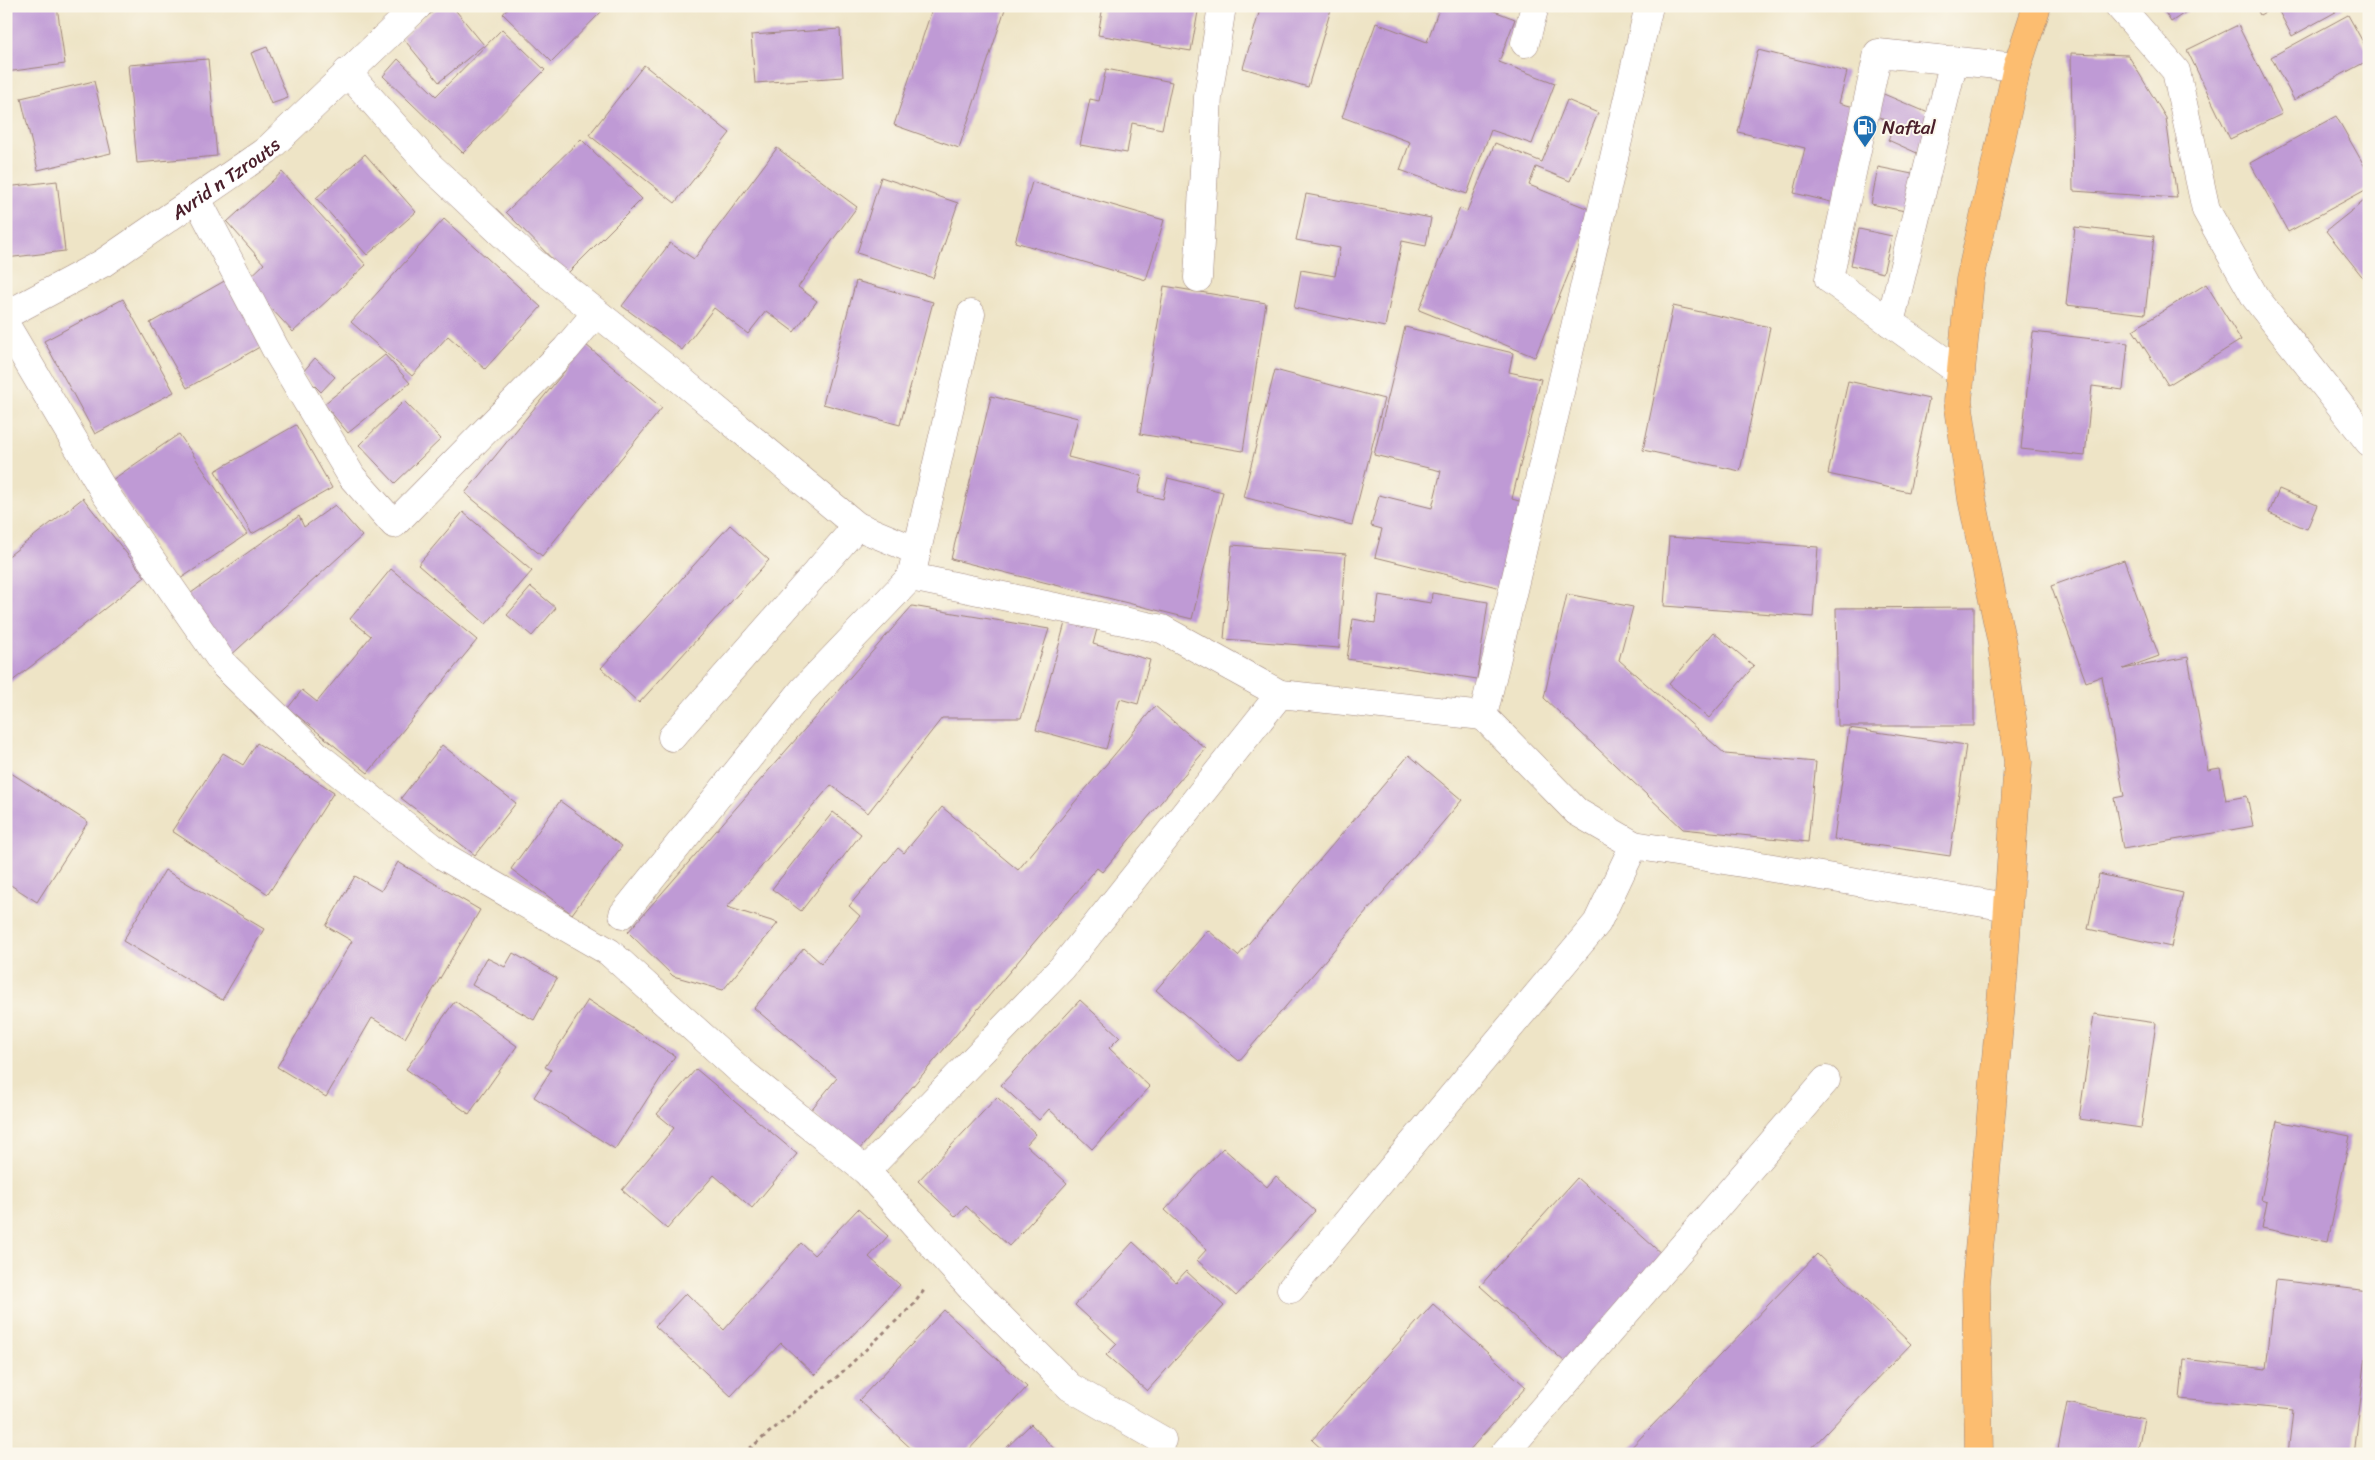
<svg xmlns="http://www.w3.org/2000/svg" width="2375" height="1460" font-family="Sriracha,sans-serif">
<style>
.building{fill:#bf9ad5}
.lines{fill:none;stroke-linecap:round;stroke-linejoin:round}
.minor-casing{stroke:#9c8278;stroke-width:29}
.major-casing{stroke:#9c8278;stroke-width:29}
.path{stroke:#9c8278;stroke-width:3;stroke-dasharray:4 4;stroke-linecap:butt}
.minor{stroke:#fff;stroke-width:28}
.major{stroke:#fcbd6f;stroke-width:28}
.labels{text-anchor:middle;dominant-baseline:central;stroke-width:4;stroke-linejoin:round;paint-order:stroke}
.poi-label{font-size:19px;fill:#4a1f2b;stroke:#fbf7ec;text-anchor:start}
.street-label{font-size:19px;fill:#4a1f2b;stroke:#fbf7ec}
</style>
<rect width="100%" height="100%" fill="#fbf7ec"/>
<filter id="ink" filterUnits="userSpaceOnUse"><feTurbulence type="fractalNoise" baseFrequency=".02" numOctaves="2"/><feDisplacementMap in="SourceGraphic" scale="10" xChannelSelector="R" yChannelSelector="G"/><feConvolveMatrix kernelMatrix="1 2 1 2 8 2 1 2 1" color-interpolation-filters="sRGB"/></filter>
<filter id="wash" filterUnits="userSpaceOnUse"><feTurbulence type="fractalNoise" baseFrequency=".0096" numOctaves="4" result="noise"/><feDisplacementMap in="SourceGraphic" scale="20" xChannelSelector="R" yChannelSelector="G"/><feGaussianBlur stdDeviation="1.12" result="paint"/><feColorMatrix in="noise" values="0 0 0 0 0 0 0 0 0 0 0 0 0 0 0 0 0 1.4 0 .05"/><feComposite in="paint" operator="in"/></filter>
<g filter="url(#wash)">
<rect width="100%" height="100%" fill="#eee4c6"/>
<g id="blocks">
<!-- building -->
<g class="building">
<polygon points="6,6 57,6 65,64 6,72"/>
<polygon points="440,6 452,6 484,45 439,82 402,37"/>
<polygon points="510,6 604,6 605,8 552,62 503,14"/>
<polygon points="933,6 1006,6 959,148 894,125"/>
<polygon points="1103,6 1199,6 1191,51 1098,35"/>
<polygon points="1261,6 1332,6 1308,87 1243,68"/>
<polygon points="1440,6 1481,6 1515,19 1499,62 1555,83 1532,144 1491,130 1467,194 1400,170 1410,142 1342,117 1376,23 1427,42"/>
<polygon points="2161,6 2195,6 2171,22"/>
<polygon points="2255,6 2276,6 2260,15"/>
<polygon points="2276,6 2342,6 2343,8 2292,36"/>
<polygon points="2348,15 2369,53 2369,60 2294,100 2271,57"/>
<polygon points="2238,25 2282,114 2230,139 2187,50"/>
<polygon points="502,29 545,70 463,153 383,76 398,59 436,96"/>
<polygon points="840,29 843,77 755,83 751,35"/>
<polygon points="267,47 288,98 271,104 251,53"/>
<polygon points="1758,50 1847,72 1839,103 1862,109 1839,204 1794,193 1805,148 1738,132"/>
<polygon points="2071,53 2128,55 2166,118 2177,198 2073,191"/>
<polygon points="208,59 217,156 137,163 128,65"/>
<polygon points="644,65 730,133 675,203 589,135"/>
<polygon points="1106,69 1172,82 1162,129 1132,123 1127,153 1080,145 1090,99 1099,101"/>
<polygon points="94,81 111,153 38,170 21,98"/>
<polygon points="1879,92 1933,115 1917,153 1888,140 1895,124 1870,113"/>
<polygon points="1567,100 1598,113 1570,181 1536,167 1529,185 1594,211 1535,357 1419,310 1460,208 1467,211 1495,143 1542,162"/>
<polygon points="2336,116 2369,174 2369,188 2288,232 2250,163"/>
<polygon points="581,139 642,199 567,274 506,212"/>
<polygon points="777,148 857,207 798,287 817,301 794,332 766,311 748,334 714,308 682,350 622,306 670,243 694,259"/>
<polygon points="365,154 416,212 367,255 316,198"/>
<polygon points="1878,167 1912,174 1905,211 1871,204"/>
<polygon points="282,172 366,265 293,332 246,281 264,264 227,222"/>
<polygon points="881,177 958,203 933,278 857,253"/>
<polygon points="57,181 65,251 6,258 6,187"/>
<polygon points="1032,182 1164,220 1146,280 1015,242"/>
<polygon points="1306,194 1431,218 1426,246 1402,241 1385,327 1294,308 1301,270 1335,276 1340,248 1296,240"/>
<polygon points="2369,197 2369,285 2326,231"/>
<polygon points="444,219 541,307 485,369 448,336 412,376 351,322"/>
<polygon points="2075,227 2154,236 2145,314 2066,305"/>
<polygon points="1859,229 1892,236 1883,273 1851,265"/>
<polygon points="228,279 265,344 187,388 150,323"/>
<polygon points="856,281 933,302 900,425 823,404"/>
<polygon points="2206,284 2241,340 2168,385 2133,330"/>
<polygon points="1164,286 1266,303 1243,451 1140,434"/>
<polygon points="123,299 174,392 95,434 44,341"/>
<polygon points="1673,306 1770,327 1740,471 1643,450"/>
<polygon points="1405,327 1513,353 1509,372 1541,379 1512,499 1526,503 1505,589 1375,557 1382,529 1371,526 1379,495 1432,508 1441,471 1374,455"/>
<polygon points="2033,332 2128,343 2123,390 2092,386 2085,456 2021,449"/>
<polygon points="586,345 662,408 542,556 465,493"/>
<polygon points="385,355 410,383 348,433 324,404"/>
<polygon points="315,358 335,377 321,392 302,373"/>
<polygon points="1275,370 1384,399 1352,525 1243,497"/>
<polygon points="1848,381 1929,399 1909,492 1828,474"/>
<polygon points="991,396 1078,418 1068,457 1142,476 1138,493 1163,499 1168,478 1223,492 1192,619 951,559"/>
<polygon points="404,401 441,439 395,483 359,445"/>
<polygon points="296,425 332,488 252,534 215,471"/>
<polygon points="179,434 247,534 180,579 112,480"/>
<polygon points="2279,489 2317,505 2307,529 2269,513"/>
<polygon points="83,498 145,577 6,686 6,558"/>
<polygon points="335,505 362,536 228,658 184,598 299,516 304,527"/>
<polygon points="463,512 532,571 486,624 418,565"/>
<polygon points="730,525 769,560 639,703 601,668"/>
<polygon points="1669,537 1818,547 1813,617 1664,606"/>
<polygon points="1232,545 1346,554 1339,648 1224,639"/>
<polygon points="2124,560 2159,656 2123,669 2188,657 2208,770 2220,768 2226,800 2247,796 2253,826 2123,849 2114,798 2124,796 2102,676 2086,682 2051,586"/>
<polygon points="391,569 477,640 368,773 288,708 302,690 317,702 371,636 350,619"/>
<polygon points="531,587 556,608 532,636 507,615"/>
<polygon points="1432,593 1488,602 1477,679 1347,659 1353,619 1375,623 1379,595 1431,603"/>
<polygon points="1567,594 1633,607 1619,660 1725,754 1816,762 1808,842 1683,829 1544,698"/>
<polygon points="912,606 1049,629 1021,718 942,718 868,813 831,785 727,907 778,923 723,990 673,976 628,932"/>
<polygon points="1974,607 1974,726 1838,726 1836,608"/>
<polygon points="1066,619 1097,629 1093,644 1150,660 1138,704 1120,699 1106,749 1036,730"/>
<polygon points="1713,632 1754,666 1709,718 1669,684"/>
<polygon points="1155,706 1206,749 1102,872 1097,868 858,1151 810,1111 837,1078 754,1008 804,948 821,963 860,916 849,906 898,848 904,853 942,807 1018,870"/>
<polygon points="1849,728 1966,745 1950,856 1834,839"/>
<polygon points="257,743 334,792 268,894 172,831 223,753 243,765"/>
<polygon points="442,745 516,803 475,855 401,798"/>
<polygon points="1409,755 1462,800 1239,1061 1156,990 1208,930 1238,956"/>
<polygon points="11,773 88,822 37,902 6,882 6,780"/>
<polygon points="560,801 622,846 572,914 511,869"/>
<polygon points="833,812 861,834 801,911 772,889"/>
<polygon points="398,862 480,910 405,1038 372,1018 326,1097 277,1067 352,941 326,926 355,876 381,891"/>
<polygon points="165,870 264,929 222,1000 123,941"/>
<polygon points="2099,874 2183,893 2171,947 2088,929"/>
<polygon points="513,953 557,978 534,1020 472,985 487,958 505,967"/>
<polygon points="588,1000 675,1056 615,1149 534,1097 551,1070 545,1067"/>
<polygon points="1080,1000 1120,1037 1109,1048 1150,1087 1092,1149 1049,1109 1039,1120 1001,1085"/>
<polygon points="455,1001 517,1046 469,1114 406,1069"/>
<polygon points="2094,1014 2156,1023 2141,1128 2079,1119"/>
<polygon points="696,1069 797,1154 752,1208 714,1175 667,1229 622,1190 674,1128 657,1114"/>
<polygon points="997,1097 1036,1134 1026,1145 1067,1183 1009,1246 966,1206 956,1217 918,1181"/>
<polygon points="2277,1121 2350,1136 2328,1242 2262,1228 2267,1202 2261,1200"/>
<polygon points="1223,1148 1267,1187 1276,1176 1315,1211 1236,1296 1197,1260 1207,1249 1165,1210"/>
<polygon points="1577,1178 1663,1255 1566,1363 1480,1286"/>
<polygon points="858,1209 888,1236 869,1257 900,1285 815,1375 781,1343 731,1396 655,1326 686,1293 724,1330 801,1243 814,1255"/>
<polygon points="1133,1242 1176,1282 1186,1271 1224,1306 1147,1391 1106,1355 1117,1344 1075,1305"/>
<polygon points="1817,1254 1911,1344 1806,1454 1625,1454"/>
<polygon points="2276,1280 2369,1291 2369,1331 2354,1454 2288,1454 2293,1410 2180,1399 2184,1359 2266,1369"/>
<polygon points="1433,1304 1526,1387 1466,1454 1327,1454 1312,1440"/>
<polygon points="944,1310 1027,1387 965,1454 917,1454 859,1400"/>
<polygon points="2067,1403 2144,1419 2137,1454 2057,1454"/>
<polygon points="1031,1424 1059,1454 1000,1454"/>
</g>
</g>
</g>
<g filter="url(#ink)">
<use href="#blocks" fill-opacity="0" stroke="#9c8278" stroke-width="1"/>
<g class="lines">
<defs>
<g id="minor">
<polyline points="1649,6 1560,392 1483,716 1577,812 1634,845 2008,907"/>
<polyline points="2119,6 2176,71 2206,210 2255,297 2369,442"/>
<polyline points="1525,43 1535,6"/>
<polyline points="347,72 430,166 528,258 675,375 857,526 917,551"/>
<polyline points="197,199 275,348 352,477 394,524 566,349 596,313"/>
<polyline points="1198,278 1208,97 1222,6"/>
<path id="s1" d="M 6,315 L 103,263 L 267,150 L 418,6"/>
<polyline points="1890,323 1954,60"/>
<polyline points="6,325 105,493 225,666 319,757 445,857 609,952 742,1072 866,1171 973,1290 1070,1387 1162,1440"/>
<polyline points="1961,373 1829,279 1878,53 2017,67"/>
<polyline points="911,577 1162,629 1280,694"/>
<polyline points="672,737 857,526"/>
<polyline points="623,914 803,690 911,577 971,314"/>
<polyline points="866,1171 1062,968 1280,694 1483,716"/>
<polyline points="1291,1289 1597,923 1634,845"/>
<polyline points="1504,1454 1826,1080"/>
</g>
<polyline id="major" points="1979,1454 1976,1284 2003,980 2018,762 2002,644 1972,499 1958,401 1970,280 2017,67 2037,6"/>
</defs>
<!-- minor casing -->
<use href="#minor" class="minor-casing"/>
<!-- major casing -->
<use href="#major" class="major-casing"/>
<!-- path -->
<polyline class="path" points="743,1454 838,1376 913,1305 925,1289"/>
<!-- minor -->
<use href="#minor" class="minor"/>
<!-- major -->
<use href="#major" class="major"/>
</g>
</g>
<!-- icons -->
<defs>
<symbol id="fuel-pin" viewBox="-11 -11 22 30"><path d="M0 17L-7.5 6A9.5 9.5 0 1 1 7.5 6Z" fill="#1f6fb2" stroke="#fbf7ec"/><path d="M-5.5-6h7V0h2V4h1.3V-2.5L3-4.5l.8-.8L6-3V5H2.5V1h-1V6h-7ZM-4.2-4.7v3.2H.2V-4.7Z" fill="#fff"/></symbol>
</defs>
<g fill-rule="evenodd">
<use href="#fuel-pin" x="1851" y="113" width="28" height="38"/>
</g>
<g class="labels">
<!-- poi labels -->
<g class="poi-label">
<text x="1882" y="127">Naftal</text>
</g>
<!-- street labels -->
<g class="street-label">
<text stroke="none"><textPath href="#s1" startOffset="259">Avrid n Tzrouts</textPath></text>
</g>
</g>
<!-- margin -->
<rect width="2375" height="1460" fill="none" stroke="#fbf7ec" stroke-width="25"/>
</svg>
